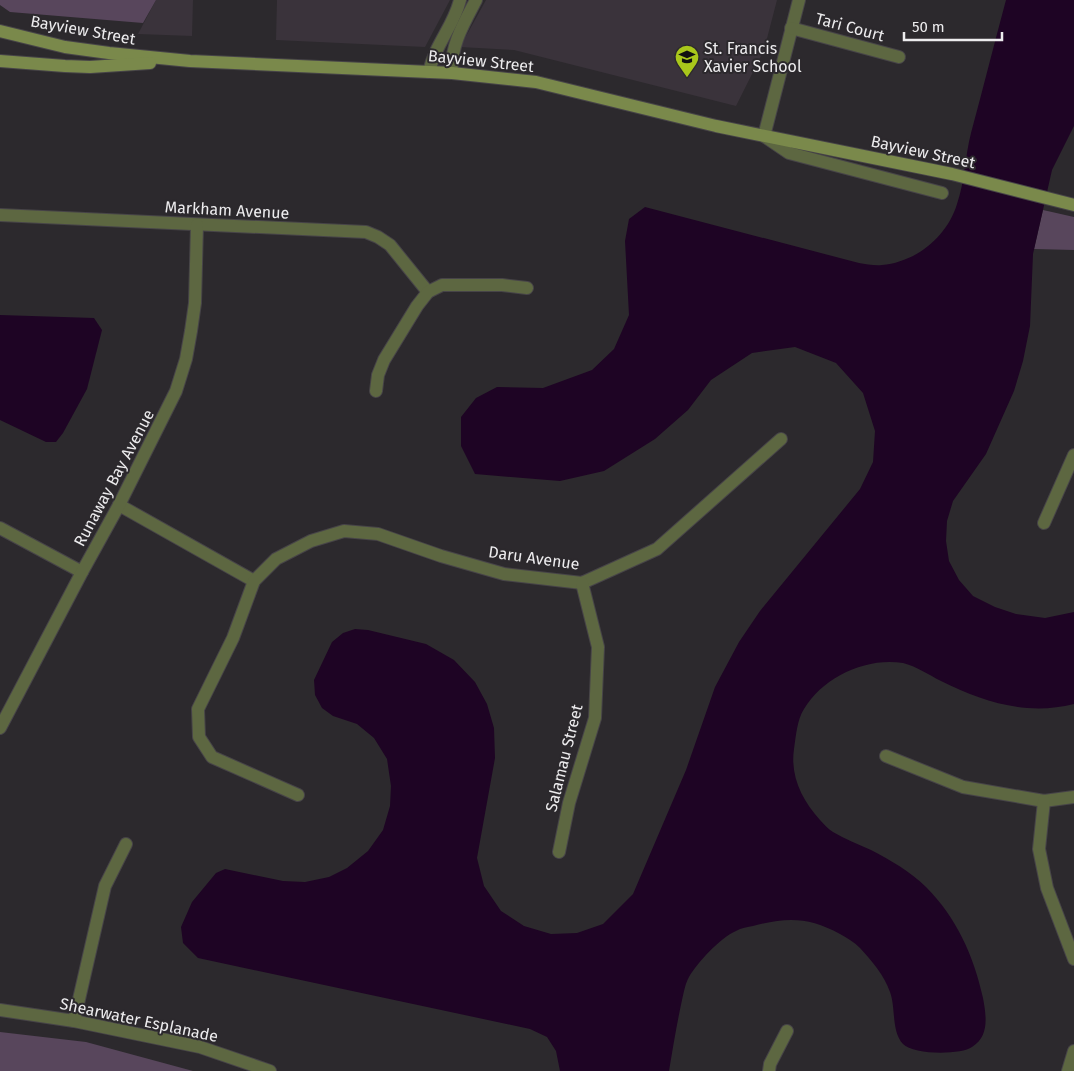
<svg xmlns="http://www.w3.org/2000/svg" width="1074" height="1071" font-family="'Fira Sans',sans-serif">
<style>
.built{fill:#3a333b}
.green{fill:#58465c}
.water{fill:#1e0424}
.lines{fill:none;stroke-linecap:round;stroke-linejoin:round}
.street-casing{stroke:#474448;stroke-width:14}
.secondary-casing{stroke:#474448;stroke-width:14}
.street{stroke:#5d6741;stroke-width:12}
.secondary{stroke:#7a894b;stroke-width:12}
.labels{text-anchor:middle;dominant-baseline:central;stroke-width:4;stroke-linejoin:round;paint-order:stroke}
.street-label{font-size:16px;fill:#edecee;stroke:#2c292d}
.poi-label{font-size:16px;fill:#edecee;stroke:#2c292d;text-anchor:start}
</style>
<rect width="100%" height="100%" fill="#2c292d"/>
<!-- built -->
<g class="built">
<polygon points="156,0 193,0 192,36 138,34"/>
<polygon points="277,0 450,0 425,47 276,40"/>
<polygon points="486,0 777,0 764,50 736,106 514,50 460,47"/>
</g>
<!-- green -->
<g class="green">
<polygon points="0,0 156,0 143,23 10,12 0,5"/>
<polygon points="1043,210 1074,217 1074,250 1034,249"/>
<polygon points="0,1032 86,1042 193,1071 0,1071"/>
</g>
<!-- water -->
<g class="water">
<path d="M 1006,0 L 1074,0 L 1074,126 L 1052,170 L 1033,254 L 1030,326 L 1023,361 L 1014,391 L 986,454 L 953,501 L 947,521 L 946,541 L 949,561 L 959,580 L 973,596 L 995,607 L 1016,614 L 1045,618 L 1074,612 L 1074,704 C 1027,716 983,702 941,681 C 929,675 916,666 903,663 C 866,657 823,677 804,709 C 797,720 796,736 794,749 C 790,776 802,800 820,820 C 824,824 828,829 833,832 C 845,839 858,844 871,850 C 890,860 910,871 926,887 C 956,917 974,956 983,998 C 986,1015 990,1036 972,1047 C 961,1055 913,1055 903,1044 C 891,1031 896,1008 890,992 C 884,975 872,961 860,948 C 854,942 847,938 840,934 C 809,917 787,917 753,926 C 748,927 741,928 736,931 C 720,938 698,962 689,977 C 685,984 684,992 682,1000 C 677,1023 673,1047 669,1071 L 560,1071 L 556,1051 L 547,1037 L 530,1029 L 198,958 L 183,943 L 181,927 L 192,902 L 216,873 L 225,869 L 283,881 L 305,882 L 329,877 L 347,868 L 368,851 L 383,830 L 390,806 L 391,786 L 387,759 L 374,738 L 357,724 L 333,716 L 322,708 L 315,695 L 314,680 L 332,642 L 343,633 L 355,629 L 368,630 L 426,644 L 454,660 L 475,682 L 487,704 L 494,728 L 495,758 L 477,858 L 484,886 L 501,911 L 524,926 L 551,934 L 577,933 L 603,924 L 633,894 L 686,770 L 715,687 L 739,642 L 760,611 L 860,489 L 873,462 L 875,431 L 863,393 L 836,363 L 795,347 L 752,353 L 711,380 L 688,410 L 655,439 L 604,471 L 560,481 L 475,474 L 461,446 L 461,417 L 476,398 L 497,387 L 543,388 L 592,370 L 614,349 L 629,315 L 625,241 L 629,219 L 645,207 L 859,263 C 866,264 875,266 882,265 C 916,262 947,237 957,204 C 965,181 965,156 971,133 C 983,89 994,44 1006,0 Z"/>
<polygon points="0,315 94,318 102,330 87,389 63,433 56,442 46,442 0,420"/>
</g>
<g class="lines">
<defs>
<g id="street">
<polyline points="799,0 764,136 789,153 942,193"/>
<polyline points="791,28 899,57"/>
<path d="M 429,72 C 435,44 454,26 460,0"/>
<path d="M 452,73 C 450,46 464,23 476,0"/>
<polyline points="0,215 366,232 378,237 390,245 428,292"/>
<polyline points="376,391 378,375 384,360 417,306 428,292 442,285 502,285 527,288"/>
<polyline points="119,505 254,581"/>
<polyline points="1044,523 1074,455"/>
<polyline points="0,528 82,572"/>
<polyline points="0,728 82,572 119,505 176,391 186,359 191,331 195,303 197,225"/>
<polyline points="886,756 963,787 1044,801 1074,797"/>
<polyline points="298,795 212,757 199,737 198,709 233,638 254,581 276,559 311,541 344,531 378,534 441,556 504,574 582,583 657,549 781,439"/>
<polyline points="1044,801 1039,849 1047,888 1074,959"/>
<polyline points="559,852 569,803 595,718 598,647 582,583"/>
<polyline points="0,1010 74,1021 200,1047 270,1071"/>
<polyline points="74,1021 105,886 126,844"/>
<polyline points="769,1071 770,1064 787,1031"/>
<polyline points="1068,1071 1074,1051"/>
</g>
<g id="secondary">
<polyline points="0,31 65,47 109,53 190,61 452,73 536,82 716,126 952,174 1074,205"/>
<polyline points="0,61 65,66 90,67 150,63"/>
</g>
</defs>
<!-- street casing -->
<use href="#street" class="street-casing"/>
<!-- secondary casing -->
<use href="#secondary" class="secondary-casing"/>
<!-- street -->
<use href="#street" class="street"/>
<!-- secondary -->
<use href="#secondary" class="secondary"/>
</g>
<!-- icons -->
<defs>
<symbol id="school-pin" viewBox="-11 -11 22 30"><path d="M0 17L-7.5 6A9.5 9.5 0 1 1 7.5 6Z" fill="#a9c71b" stroke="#2c292d"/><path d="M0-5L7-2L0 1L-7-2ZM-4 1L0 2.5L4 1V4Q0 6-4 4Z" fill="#111"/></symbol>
</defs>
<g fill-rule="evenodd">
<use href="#school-pin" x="673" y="43" width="28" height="38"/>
</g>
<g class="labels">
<!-- street labels -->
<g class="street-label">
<text transform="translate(850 27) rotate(15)">Tari Court</text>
<text transform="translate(83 30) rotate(10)">Bayview Street</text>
<text transform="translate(481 61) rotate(6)">Bayview Street</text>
<text transform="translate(923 152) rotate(12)">Bayview Street</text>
<text transform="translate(227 210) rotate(3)">Markham Avenue</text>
<text transform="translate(114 478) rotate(-62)">Runaway Bay Avenue</text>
<text transform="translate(534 558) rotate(8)">Daru Avenue</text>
<text transform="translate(564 758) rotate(-76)">Salamau Street</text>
<text transform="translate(139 1020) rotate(12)">Shearwater Esplanade</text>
</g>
<!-- poi labels -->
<g class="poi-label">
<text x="704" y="48">St. Francis<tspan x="704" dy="18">Xavier School</tspan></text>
</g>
</g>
<!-- scale -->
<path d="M904 32v8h98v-8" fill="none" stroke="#edecee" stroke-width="2.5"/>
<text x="912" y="32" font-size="15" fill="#edecee" stroke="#2c292d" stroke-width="4" paint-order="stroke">50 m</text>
</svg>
